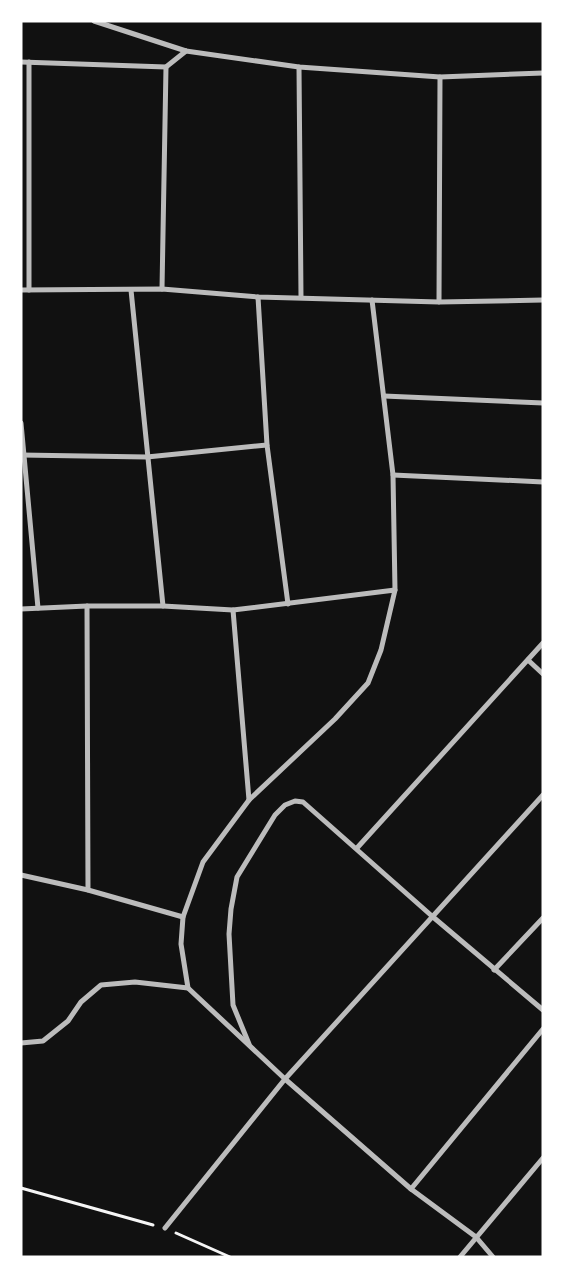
<svg xmlns="http://www.w3.org/2000/svg" width="564" height="1278" font-family="'Fira Sans Condensed',sans-serif">
<style>
.lines{fill:none;stroke-linecap:round;stroke-linejoin:round}
.path{stroke:#f5f5f5;stroke-width:3}
.minor{stroke:#bcbcbc;stroke-width:5}
</style>
<rect width="100%" height="100%" fill="#111"/>
<g class="lines">
<!-- path -->
<g class="path">
<polyline points="21,1188 153,1225"/>
<polyline points="176,1233 230,1257"/>
</g>
<!-- minor -->
<g class="minor">
<polyline points="94,21 186,51 299,67 440,77 543,73"/>
<polyline points="21,62 166,67 186,51"/>
<polyline points="299,67 301,297"/>
<polyline points="162,289 166,67"/>
<polyline points="21,290 162,289 258,297 439,302 543,300"/>
<polyline points="29,290 29,62"/>
<polyline points="131,290 163,606"/>
<polyline points="258,297 267,445 288,604"/>
<polyline points="372,300 393,475 395,590 381,650 368,683 335,719 249,800 203,862 183,917 181,944 188,988 285,1079 411,1189 476,1237 493,1257"/>
<polyline points="439,302 440,77"/>
<polyline points="384,396 543,403"/>
<polyline points="21,423 38,608"/>
<polyline points="21,455 147,457 267,445"/>
<polyline points="393,475 543,482"/>
<polyline points="87,606 88,890"/>
<polyline points="21,609 87,606 163,606 233,610 395,590"/>
<polyline points="233,610 249,800"/>
<polyline points="528,660 543,674"/>
<polyline points="357,848 543,643"/>
<polyline points="21,875 88,890 183,917"/>
<polyline points="494,970 543,918"/>
<polyline points="21,1043 43,1041 68,1021 81,1002 101,985 135,982 188,988"/>
<polyline points="249,1044 233,1005 229,934 231,909 237,877 275,815 285,805 295,801 303,802 433,917 543,1010"/>
<polyline points="411,1189 543,1029"/>
<polyline points="165,1228 285,1079 543,795"/>
<polyline points="460,1257 543,1158"/>
</g>
</g>
<!-- border -->
<rect width="564" height="1278" fill="none" stroke="#ffffff" stroke-width="45"/>
</svg>
